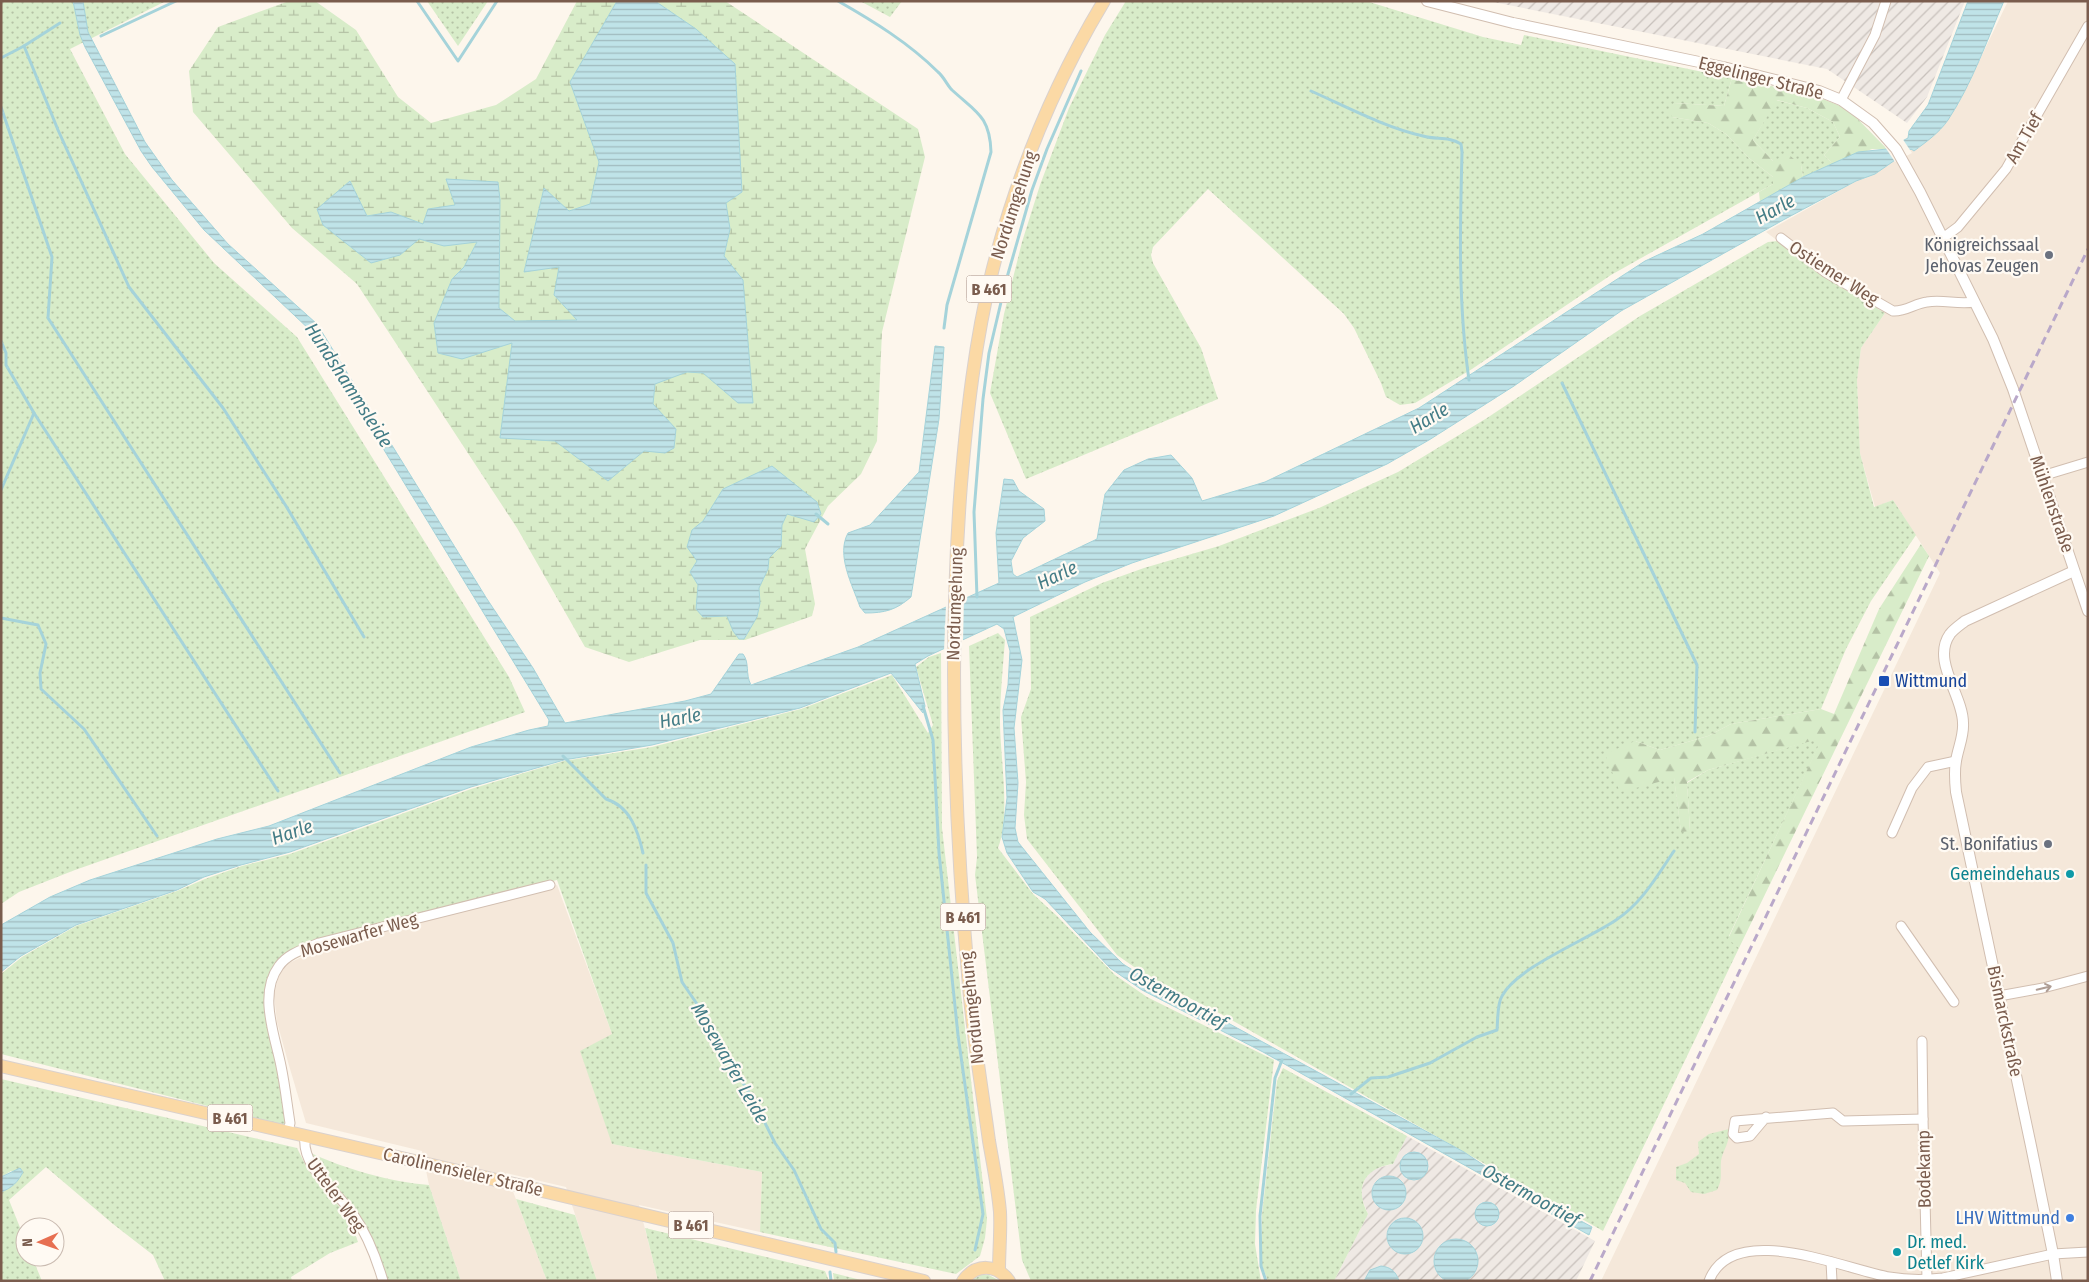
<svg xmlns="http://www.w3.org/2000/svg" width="2089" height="1282" font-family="'Fira Sans Condensed',sans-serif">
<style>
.residential{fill:#f5e8da}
.industrial{fill:url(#industrial-furrows)}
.green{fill:url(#green-dots)}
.forest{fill:url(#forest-firs)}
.wetland{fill:url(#wetland-marsh)}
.water{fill:url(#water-rules);stroke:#a5d3da}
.pier{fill:#fdf6ec}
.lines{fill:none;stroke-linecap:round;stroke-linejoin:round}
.stream{stroke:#a5d3da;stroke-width:3}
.minor-casing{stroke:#d1beb0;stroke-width:11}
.tertiary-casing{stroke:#d1beb0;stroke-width:12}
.primary-casing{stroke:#dad1cd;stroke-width:14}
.minor{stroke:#fff;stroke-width:9}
.tertiary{stroke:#fff;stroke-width:10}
.primary{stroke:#fbd9a5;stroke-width:12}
.rail{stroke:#b9a8c9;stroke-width:3;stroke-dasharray:8 5;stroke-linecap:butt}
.oneway{stroke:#af9d94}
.worship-dot{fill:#6b7280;stroke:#fffaf3;stroke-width:2}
.transit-dot{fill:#1a4fb4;stroke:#fffaf3;stroke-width:2}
.culture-dot{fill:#0f9aa8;stroke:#fffaf3;stroke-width:2}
.shop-dot{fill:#3f7fe0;stroke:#fffaf3;stroke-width:2}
.labels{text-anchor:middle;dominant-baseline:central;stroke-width:4.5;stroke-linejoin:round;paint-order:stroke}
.shield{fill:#fffaf3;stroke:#a28b7f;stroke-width:1}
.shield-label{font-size:16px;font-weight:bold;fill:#7a5c4d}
.street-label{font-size:18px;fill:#7a5c4d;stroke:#fffaf3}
.worship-label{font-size:18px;fill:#5b616d;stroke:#fffaf3;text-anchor:end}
.transit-label{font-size:18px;fill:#164399;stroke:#fffaf3;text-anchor:start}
.culture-label{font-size:18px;fill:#0d838f;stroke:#fffaf3;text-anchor:end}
.shop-label{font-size:18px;fill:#366cbe;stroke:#fffaf3;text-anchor:end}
.water-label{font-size:19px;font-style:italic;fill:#437c86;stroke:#fffaf3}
</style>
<defs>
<pattern id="industrial-furrows" width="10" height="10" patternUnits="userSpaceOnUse" patternTransform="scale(1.25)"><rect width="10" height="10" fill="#efe9e4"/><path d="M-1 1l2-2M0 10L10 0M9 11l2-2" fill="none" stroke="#c7c0bb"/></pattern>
<pattern id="green-dots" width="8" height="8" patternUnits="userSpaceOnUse" patternTransform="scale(1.25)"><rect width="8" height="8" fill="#d8ecc9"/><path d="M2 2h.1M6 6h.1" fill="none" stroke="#b4c2a5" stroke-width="1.8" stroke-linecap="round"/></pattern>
<pattern id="forest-firs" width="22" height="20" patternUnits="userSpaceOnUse" patternTransform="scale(1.25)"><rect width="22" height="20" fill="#d8ecc9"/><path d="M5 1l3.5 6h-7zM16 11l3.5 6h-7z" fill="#b4c2a5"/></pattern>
<pattern id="wetland-marsh" width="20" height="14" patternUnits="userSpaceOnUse" patternTransform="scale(1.25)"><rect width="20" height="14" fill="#d8ecc9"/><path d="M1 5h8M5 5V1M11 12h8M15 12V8" fill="none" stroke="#b4c2a5"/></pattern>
<pattern id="water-rules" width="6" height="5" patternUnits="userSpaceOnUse" patternTransform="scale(1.25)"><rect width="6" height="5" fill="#bfe3e8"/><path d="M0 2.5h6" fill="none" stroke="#a0bbbe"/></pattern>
</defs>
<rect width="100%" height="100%" fill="#fdf6ec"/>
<!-- residential -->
<g class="residential">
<polygon points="2008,1 2088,1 2088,1281 1601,1281 1940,573 1893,500 1875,507 1860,453 1857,380 1861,348 1885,313 1830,280 1766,232 1890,162 1930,135 1958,105"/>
<polygon points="557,885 612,1034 612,1144 762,1172 760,1232 639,1205 658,1281 597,1281 566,1187 506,1173 547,1281 461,1281 429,1185 422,1151 306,1123 288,1062 277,1022 274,995 279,975 285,965 306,955 353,941"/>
</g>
<!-- industrial -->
<g class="industrial">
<polygon points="1488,1 1965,1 1927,97 1907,123 1827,69"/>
<polygon points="1407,1136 1595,1241 1576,1281 1334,1281 1368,1214 1362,1199 1362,1188 1365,1179 1371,1172 1377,1168 1393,1164"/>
</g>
<!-- green -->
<g class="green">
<polygon points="1,1 166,1 70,49 125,154 214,263 297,337 509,677 525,712 75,870 19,892 1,904"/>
<polygon points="427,1 488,1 458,46"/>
<polygon points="860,1 902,1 890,17"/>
<polygon points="1126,1 1366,1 1483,37 1521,45 1524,35 1732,78 1724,106 1674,103 1672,117 1708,123 1726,134 1749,158 1773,177 1773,184 1611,275 1472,369 1415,403 1400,405 1386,397 1381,383 1354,328 1344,314 1208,189 1153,247 1151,255 1153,263 1201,348 1218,399 1026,479 990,393 1004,314 1022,242 1040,185 1069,108 1105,35"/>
<polygon points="1776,100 1807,108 1833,122 1840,137 1824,155 1833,164 1803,177 1801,165 1773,161 1753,140"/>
<polygon points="1778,241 1830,280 1885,313 1861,348 1857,380 1860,453 1874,507 1893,500 1916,535 1871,601 1846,649 1821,709 1731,724 1708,736 1660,750 1635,741 1674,777 1681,831 1690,831 1687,783 1708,770 1823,737 1729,936 1739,948 1603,1231 1221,1014 1150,978 1117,955 1027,839 1024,815 1026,782 1021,717 1031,689 1030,617 1102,583 1144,568 1219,546 1319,508 1398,472 1487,418 1640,316 1768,242"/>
<path d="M 998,633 L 1005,640 C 1003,667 1000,694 1000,721 C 1000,758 1011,815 998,848 L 1033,894 L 1057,916 L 1115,975 L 1147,997 L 1274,1060 L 1256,1210 L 1255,1244 L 1261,1281 L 1031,1281 L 1022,1260 L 975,875 L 977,857 L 969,646 Z"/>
<polygon points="941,653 942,828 987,1219 985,1238 980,1256 956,1274 760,1232 762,1172 612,1144 580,1051 612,1034 557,880 321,940 276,963 265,996 287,1126 1,1054 1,974 22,957 76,926 177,891 205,879 242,866 290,854 471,789 564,761 652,747 801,709 892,675 928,733 933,725 916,667 929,657"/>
<path d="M 1283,1068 L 1407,1136 L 1393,1164 C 1364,1168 1354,1188 1368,1214 L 1334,1281 L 1268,1281 L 1262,1266 L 1262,1215 L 1277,1081 Z"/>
<path d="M 1,1079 L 297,1148 L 307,1168 L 349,1218 L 358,1242 L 330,1253 L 291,1277 L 292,1281 L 165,1281 L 153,1255 L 113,1224 L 46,1167 L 9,1200 L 25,1240 L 25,1257 L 32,1257 L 42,1281 L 1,1281 L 1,1192 C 12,1188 18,1182 23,1172 L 11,1171 L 1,1177 Z"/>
<path d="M 1729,1129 C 1730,1144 1723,1149 1721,1161 C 1720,1173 1723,1179 1717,1190 L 1704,1194 L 1691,1192 L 1685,1183 L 1676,1180 L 1676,1167 L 1687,1163 L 1699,1154 L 1698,1142 L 1709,1134 Z"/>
<path d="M 309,1152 C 344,1169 391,1182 429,1185 L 461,1281 L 386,1281 L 355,1211 L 317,1166 Z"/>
<polygon points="516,1199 575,1215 597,1281 547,1281"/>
<polygon points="645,1228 825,1271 829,1281 658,1281"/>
<polygon points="833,1273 865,1281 834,1281"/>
<polygon points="982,1274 989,1275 1000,1281 971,1281"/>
</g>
<!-- forest -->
<g class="forest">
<polygon points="1732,78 1810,94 1848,109 1887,149 1872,149 1833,164 1824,155 1840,137 1833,122 1807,108 1777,100 1753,140 1773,161 1788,154 1801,165 1803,177 1760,202 1759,192 1773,184 1773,177 1749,158 1726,134 1708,123 1672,117 1670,111 1674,103 1724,106"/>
<polygon points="1921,544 1929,556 1739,948 1728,939 1822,738 1708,770 1687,782 1690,831 1681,832 1674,778 1620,792 1605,754 1635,741 1660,750 1708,736 1731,724 1821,709 1834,714 1879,609"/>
</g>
<!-- wetland -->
<polygon class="wetland" points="289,1 315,1 356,30 398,97 431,123 496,105 536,79 577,1 725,1 918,129 925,157 882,332 877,441 861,474 828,506 805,549 815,604 812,616 745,640 700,640 629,662 585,647 517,528 357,284 292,228 193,112 189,71 218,27"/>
<!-- water -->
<g class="water">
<path d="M 73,1 L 83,1 L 88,32 L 145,142 L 172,180 L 228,244 L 317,324 L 487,599 L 533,668 L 565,723 L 685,701 L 711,694 L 739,654 L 743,654 C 750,663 745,674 751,685 L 858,647 L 999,583 L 996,533 L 1004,479 L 1013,480 L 1019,491 L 1044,509 L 1045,521 L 1023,538 L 1011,561 L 1013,574 L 1017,577 L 1097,539 L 1105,494 L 1124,470 L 1148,459 L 1171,455 L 1192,478 L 1202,501 L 1265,482 L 1419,408 L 1645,261 L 1703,234 L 1803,177 L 1858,152 L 1887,149 L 1908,138 L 1909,131 L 1928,105 L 1968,1 L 2004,1 C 1987,40 1972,84 1948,120 C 1939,133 1926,142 1914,151 L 1911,149 L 1875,174 L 1856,181 L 1785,219 L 1621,311 L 1514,386 L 1429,440 L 1387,464 L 1274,516 L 1132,563 L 1085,582 L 1013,617 L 1022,660 L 1014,728 L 1018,783 L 1015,828 L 1018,842 L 1090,932 L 1123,964 L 1142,976 L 1464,1152 L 1506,1180 L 1592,1227 L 1589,1235 L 1263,1052 L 1142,990 L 1110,968 L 1045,899 L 1033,892 L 1007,853 L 1002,837 L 1007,798 L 1003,710 L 1008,685 L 1010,651 L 1004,629 L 997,624 L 928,656 L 915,664 L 925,706 L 923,713 L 891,673 L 800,708 L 652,745 L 564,760 L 471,787 L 290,852 L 241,865 L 204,877 L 177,890 L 76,925 L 21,956 L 1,972 L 1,925 L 50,897 L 90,880 L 217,839 L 269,826 L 471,747 L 529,730 L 548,726 L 549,720 L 312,332 L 204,230 L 152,167 L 141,151 L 85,47 L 80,35 Z"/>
<polygon points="617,1 655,1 696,29 735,64 742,192 726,203 730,229 724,256 743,280 753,403 738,403 703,373 687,372 655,384 653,404 676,429 674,448 665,453 644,451 608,481 555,441 500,438 512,343 462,359 438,353 434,323 452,279 464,267 477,242 444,246 419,239 400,255 371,263 323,225 317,209 350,181 367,216 391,212 423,224 428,209 455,205 446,179 498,182 500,200 499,308 515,321 577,320 554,295 559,267 524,272 544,188 569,211 590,204 599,162 570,82"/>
<path d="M 935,346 L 944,347 L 939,419 L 911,597 C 896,610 885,613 865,613 L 860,607 C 852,584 836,555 848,533 L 870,525 L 919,472 Z"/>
<polygon points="772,466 817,502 821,514 814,522 787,514 782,525 781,546 769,558 768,569 759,588 760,603 757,617 744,639 739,639 733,631 727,616 703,617 696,609 698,585 690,572 697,561 687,547 692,530 703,521 723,489"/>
<circle cx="1414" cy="1166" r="14"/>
<path d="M 20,1168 L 23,1172 C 18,1182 12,1188 1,1192 L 1,1177 Z"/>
<circle cx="1389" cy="1193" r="17"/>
<circle cx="1487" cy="1214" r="12"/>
<circle cx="1405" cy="1236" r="18"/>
<circle cx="1456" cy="1261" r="22"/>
<path d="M 1381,1266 C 1390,1267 1396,1271 1399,1281 L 1364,1281 L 1370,1270 Z"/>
</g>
<!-- pier -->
<g class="pier">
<polygon points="1902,138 1912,153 1895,162 1885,147"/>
<polygon points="964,597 963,642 944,651 946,605"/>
</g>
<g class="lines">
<!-- stream -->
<g class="stream">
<polyline points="417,1 458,61 497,1"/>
<path d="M 838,1 C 873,21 909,43 938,72 C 944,77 947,85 952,90 C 976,112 990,116 991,152 L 947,305 L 944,328"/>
<polyline points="101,36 176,1"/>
<polyline points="24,46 58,130 129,287 223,408 286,506 364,637"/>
<polyline points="1,58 24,46 60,23"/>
<path d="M 1311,91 C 1347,107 1384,127 1423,136 C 1437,140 1448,136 1461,144 L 1462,152 C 1460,228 1458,304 1469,380"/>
<polyline points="1,107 52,257 48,318 340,773"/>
<polyline points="1,341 6,353 6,365 34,413 278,791"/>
<polyline points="1562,383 1697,665 1695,732"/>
<polyline points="1,490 34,413"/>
<polyline points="816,514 828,524"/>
<polyline points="977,597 974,512 983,399 989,353 1006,281 1032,190 1047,149 1081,71"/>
<polyline points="1,618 38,625 46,644 40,673 41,689 84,729 157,836"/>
<polyline points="923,706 933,740 939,853 958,1035 983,1214 975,1250"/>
<path d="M 563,756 L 606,799 C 630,806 638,831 643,853"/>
<polyline points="646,865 646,893 673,943 682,982 714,1029 723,1050 754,1101 775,1143 794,1170 821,1229 835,1243 836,1252"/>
<path d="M 1351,1094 L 1371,1078 L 1388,1077 L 1430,1063 L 1477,1037 L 1497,1030 C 1498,1020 1497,1004 1502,996 C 1517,967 1587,940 1616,920 C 1642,903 1657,876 1674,851"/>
<polyline points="830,1272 831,1281"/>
<polyline points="1266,1281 1261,1266 1260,1216 1275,1078 1282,1060"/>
</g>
<defs>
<g id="minor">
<polyline points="1841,100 1875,35 1886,1"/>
<path d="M 1781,238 L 1825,272 L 1893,311 C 1905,312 1916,303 1927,302 C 1943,299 1958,305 1974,302"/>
<polyline points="1943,238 1958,227 2006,169 2088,26"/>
<polyline points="2042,476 2088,462"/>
<polyline points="1892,833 1912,788 1928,767 1956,761"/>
<polyline points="1901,926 1954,1002"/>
<polyline points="1999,996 2043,988 2088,976"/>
<polyline points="1922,1041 1923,1119"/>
<polyline points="1766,1117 1750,1136 1737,1138 1733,1134 1735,1121 1833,1113 1843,1121 1923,1119 1927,1279"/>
<path d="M 288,1132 L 290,1123 C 287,1104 285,1085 281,1066 C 275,1036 258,994 279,966 C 288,953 305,949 319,943 L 550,885"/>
<path d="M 305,1136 C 301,1168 336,1190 353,1214 C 367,1234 376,1257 383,1281"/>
<polyline points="1831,1262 1832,1281"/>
<path d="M 1709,1281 C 1732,1219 1844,1269 1889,1277 C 1907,1280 1925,1280 1943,1278 L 2053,1254 L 2088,1252"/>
</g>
<g id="tertiary">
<polyline points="1427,1 1513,23 1723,67 1819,91 1841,100 1873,123 1896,149 1920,192 1993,339 2013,389 2088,611"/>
<path d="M 2057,1281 L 2053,1254 L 2031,1146 L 1956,792 C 1955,782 1954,772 1956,761 C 1958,748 1964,736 1963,723 C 1963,695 1931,661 1950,634 C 1954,629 1960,625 1965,621 L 2074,571"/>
</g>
<g id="primary">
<polyline points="1,1066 458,1171 924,1281"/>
<path d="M 999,1270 C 999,1251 1001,1231 1000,1212 C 998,1188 993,1164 989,1141 C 982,1089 973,1038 969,986 C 954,819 948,652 961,484 C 967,413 975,341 992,272 C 1016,177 1054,84 1104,1"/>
<path d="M 963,1281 C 976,1263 997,1264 1009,1281"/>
</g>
</defs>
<!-- minor casing -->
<use href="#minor" class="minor-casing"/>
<!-- tertiary casing -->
<use href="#tertiary" class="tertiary-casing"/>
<!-- primary casing -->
<use href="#primary" class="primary-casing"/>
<!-- minor -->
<use href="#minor" class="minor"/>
<!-- tertiary -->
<use href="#tertiary" class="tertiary"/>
<!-- primary -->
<use href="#primary" class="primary"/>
<!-- rail -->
<polyline class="rail" points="1590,1281 2088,249"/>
</g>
<!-- one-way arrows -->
<defs><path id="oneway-shaft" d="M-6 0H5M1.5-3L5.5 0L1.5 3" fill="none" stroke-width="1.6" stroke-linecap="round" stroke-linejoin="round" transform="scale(1.25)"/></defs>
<use class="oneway" href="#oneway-shaft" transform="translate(2044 988) rotate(-13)"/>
<!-- markers -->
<g class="worship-dot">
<circle cx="2049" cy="255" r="5"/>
<circle cx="2048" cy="844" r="5"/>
</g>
<rect class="transit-dot" x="1878" y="675" width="12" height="12" rx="2.5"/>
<g class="culture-dot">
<circle cx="2070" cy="874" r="5"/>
<circle cx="1897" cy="1252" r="5"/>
</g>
<circle class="shop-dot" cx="2070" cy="1218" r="5"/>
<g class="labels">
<!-- shield labels -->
<g class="shield">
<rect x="966.5" y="275.5" width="45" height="27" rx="4"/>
<rect x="940.5" y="903.5" width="45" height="27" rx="4"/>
<rect x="207.5" y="1104.5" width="45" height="27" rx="4"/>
<rect x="668.5" y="1211.5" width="45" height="27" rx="4"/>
</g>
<g class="shield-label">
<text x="989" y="289">B 461</text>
<text x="963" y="917">B 461</text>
<text x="230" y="1118">B 461</text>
<text x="691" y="1225">B 461</text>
</g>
<!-- street labels -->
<g class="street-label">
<text transform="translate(1761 78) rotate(14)">Eggelinger Straße</text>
<text transform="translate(2024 138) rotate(-60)">Am Tief</text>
<text transform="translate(1014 205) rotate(-72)">Nordumgehung</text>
<text transform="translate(1834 273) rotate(33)">Ostiemer Weg</text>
<text transform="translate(2052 504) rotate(71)">Mühlenstraße</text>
<text transform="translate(955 604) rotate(-88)">Nordumgehung</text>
<text transform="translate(359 935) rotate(-16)">Mosewarfer Weg</text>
<text transform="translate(972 1008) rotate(-96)">Nordumgehung</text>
<text transform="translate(2005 1021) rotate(78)">Bismarckstraße</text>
<text transform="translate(1924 1169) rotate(-91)">Bodekamp</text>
<text transform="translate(463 1172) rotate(13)">Carolinensieler Straße</text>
<text transform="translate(336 1195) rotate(54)">Utteler Weg</text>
</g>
<!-- worship labels -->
<g class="worship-label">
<text x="2039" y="245">Königreichssaal<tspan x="2039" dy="21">Jehovas Zeugen</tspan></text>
<text x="2038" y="844">St. Bonifatius</text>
</g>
<!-- transit labels -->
<g class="transit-label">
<text x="1895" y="681">Wittmund</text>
</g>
<!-- culture labels -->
<g class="culture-label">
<text x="2060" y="874">Gemeindehaus</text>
<text x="1907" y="1242" text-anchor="start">Dr. med.<tspan x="1907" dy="21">Detlef Kirk</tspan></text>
</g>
<!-- shop labels -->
<g class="shop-label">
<text x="2060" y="1218">LHV Wittmund</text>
</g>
<!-- water labels -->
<g class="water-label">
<text transform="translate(1775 209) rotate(-29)">Harle</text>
<text transform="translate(349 385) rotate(57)">Hundshammsleide</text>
<text transform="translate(1429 418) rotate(-31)">Harle</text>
<text transform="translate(1057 575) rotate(-25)">Harle</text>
<text transform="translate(680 718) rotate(-11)">Harle</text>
<text transform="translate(292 832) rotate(-19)">Harle</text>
<text transform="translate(1178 998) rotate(29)">Ostermoortief</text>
<text transform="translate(730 1063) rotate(60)">Mosewarfer Leide</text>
<text transform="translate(1531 1195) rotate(29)">Ostermoortief</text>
</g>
</g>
<!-- border -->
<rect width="2089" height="1282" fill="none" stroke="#7a5c4d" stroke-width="5"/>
<!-- north arrow -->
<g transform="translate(40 1242) rotate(268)"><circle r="24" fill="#fffaf3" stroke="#cabbb1"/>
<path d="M0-4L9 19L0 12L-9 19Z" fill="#e76f51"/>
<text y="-8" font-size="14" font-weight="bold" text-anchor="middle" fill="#7a5c4d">N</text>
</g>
</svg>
